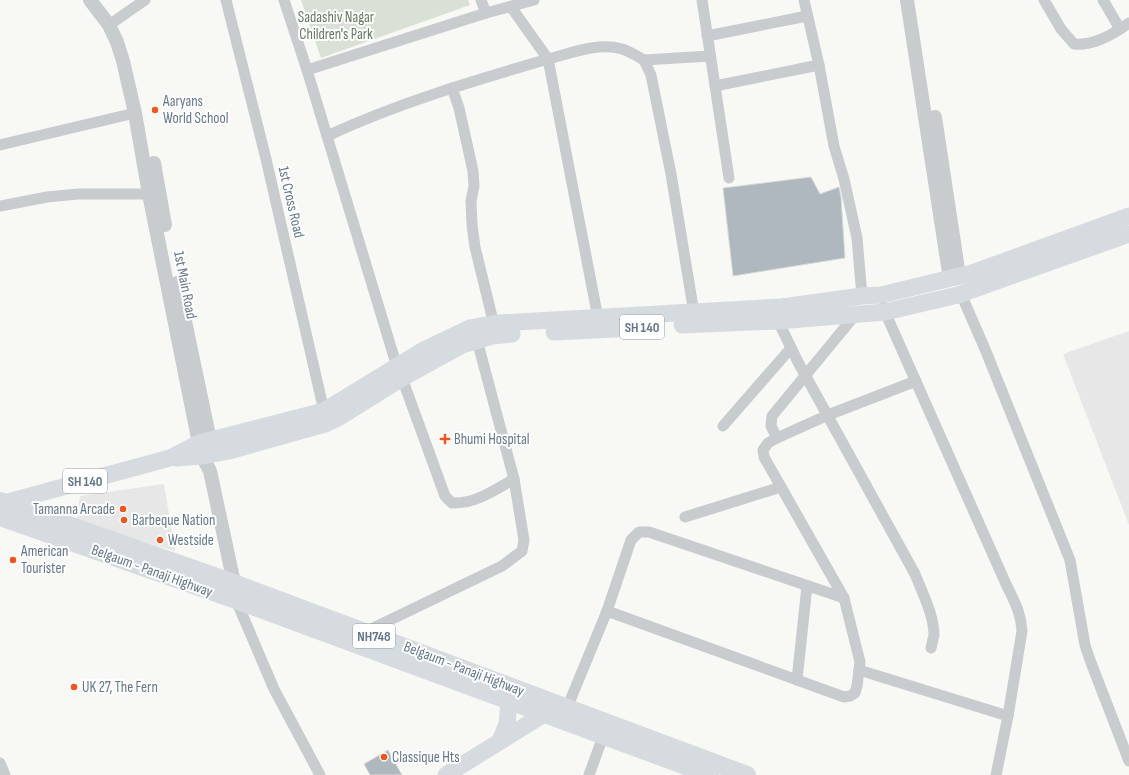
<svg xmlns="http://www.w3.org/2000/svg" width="1129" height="775" font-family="'Sofia Sans Condensed',sans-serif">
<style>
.built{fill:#e6e7e6}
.green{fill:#d9e1d6}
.building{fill:#b0b8bf;stroke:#dadad7}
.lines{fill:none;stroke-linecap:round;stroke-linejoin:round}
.minor{stroke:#c8cccf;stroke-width:11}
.tertiary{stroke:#c8cccf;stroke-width:14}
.primary{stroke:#d6dbdf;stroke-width:17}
.trunk{stroke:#d6dbdf;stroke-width:18}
.poi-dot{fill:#f55418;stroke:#fff;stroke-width:1.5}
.labels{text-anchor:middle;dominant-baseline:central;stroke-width:4;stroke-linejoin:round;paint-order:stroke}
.shield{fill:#fff;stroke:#92a0ac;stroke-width:1}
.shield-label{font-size:14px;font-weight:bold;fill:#647789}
.park-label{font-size:15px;fill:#647a60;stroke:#fff}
.poi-label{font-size:15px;fill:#647789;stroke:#fff;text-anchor:start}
.street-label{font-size:15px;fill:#647789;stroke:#fff}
</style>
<rect width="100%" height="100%" fill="#f8f8f5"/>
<!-- built -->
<g class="built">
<polygon points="1129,331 1129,525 1063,354"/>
<polygon points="164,484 175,551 76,522 80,496"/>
</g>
<!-- green -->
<polygon class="green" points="301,0 468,0 470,5 321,58"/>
<!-- building -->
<g class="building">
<polygon points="811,177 820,194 839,187 841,197 845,258 733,276 723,188"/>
<polygon points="388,750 402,775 370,775 364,764"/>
</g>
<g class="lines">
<!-- minor -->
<g class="minor">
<polyline points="226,0 266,159 324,411"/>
<polyline points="284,0 307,70"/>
<polyline points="481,0 486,13"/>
<polyline points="702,0 729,178"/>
<polyline points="804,0 819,65 834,146 844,179 857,238 862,296"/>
<path d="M 1044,0 L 1061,29 L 1074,44 C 1093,46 1114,34 1129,23"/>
<polyline points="1103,0 1120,29"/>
<path d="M 511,7 L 548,59 C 572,53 598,42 622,49 C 629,51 637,56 644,60 L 651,75 L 671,174 L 694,313"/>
<polyline points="109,25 145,0"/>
<polyline points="707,36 807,16"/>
<polyline points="644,60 710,56"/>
<polyline points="715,86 819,65"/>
<polyline points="452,88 459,108 473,171 474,186 471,201 472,225 475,247 495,329"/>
<path d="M 327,136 C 398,103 473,81 548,59 L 598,318"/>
<polyline points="0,145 135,113"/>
<polyline points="0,206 47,197 78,194 149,194"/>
<polyline points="961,294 985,349 1070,560 1085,645 1090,660 1129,761"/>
<path d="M 884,307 L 885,312 L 1006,584 C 1014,601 1021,612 1022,631 L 1008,716 L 996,775"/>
<path d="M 778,321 L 798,362 L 915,574 C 922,592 934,615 934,635 C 933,639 932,644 931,648"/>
<polyline points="397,367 307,70 486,13 534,0"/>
<path d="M 402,378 L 445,496 L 452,503 C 475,504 495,490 514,479"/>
<polyline points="723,426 791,348"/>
<polyline points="777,438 771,426 772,416 856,314"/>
<polyline points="685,517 781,487"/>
<polyline points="236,600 274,689 320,775"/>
<polyline points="607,611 844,697 850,696 855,693 857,686 860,662 844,598"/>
<polyline points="365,632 502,566 522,551 524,540 514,479 477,340"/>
<polyline points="859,670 1008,716"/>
<polyline points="797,680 807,586"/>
<polyline points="567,708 607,611 631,540 639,532 649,532 844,598 764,457 763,450 768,443 777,438 828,415 916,381"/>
<polyline points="0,763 5,775"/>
<polyline points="589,775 605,731"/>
</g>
<!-- tertiary -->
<g class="tertiary">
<polyline points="90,0 109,25 117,42 123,61 135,113 149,194 199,443 202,456 210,471 234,583"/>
<polyline points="907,0 950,279"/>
<polyline points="935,117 959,276"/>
<polyline points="154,163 165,225"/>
<polyline points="177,283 212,450"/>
</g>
<!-- primary -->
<g class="primary">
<polyline points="682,325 778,321 885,312 958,295 1129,234"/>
<polyline points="554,332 636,328"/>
<polyline points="176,458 202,456 229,451 325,424 338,418 402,378 462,345 492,336 512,334"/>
<polyline points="0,504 170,458 199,443 324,411 422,351 470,328 499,323 782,307 862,296 881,295 972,273 1129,216"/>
<polyline points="500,741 507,724 509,702"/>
<polyline points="446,775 544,714 553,705"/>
</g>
<!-- trunk -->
<g class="trunk">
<polyline points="0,501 234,583 747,775"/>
<polyline points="0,517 236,600 710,775"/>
</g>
</g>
<!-- markers -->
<g class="poi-dot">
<circle cx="155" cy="110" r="4"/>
<path d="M443 433h4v4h4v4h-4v4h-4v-4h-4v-4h4z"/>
<circle cx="123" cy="509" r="4"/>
<circle cx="124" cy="520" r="4"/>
<circle cx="160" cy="540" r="4"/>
<circle cx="13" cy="560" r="4"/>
<circle cx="74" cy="687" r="4"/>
<circle cx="384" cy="757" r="4"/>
</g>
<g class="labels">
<!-- shield labels -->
<g class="shield">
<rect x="620" y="315" width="44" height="24" rx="3"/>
<rect x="63" y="469" width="44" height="24" rx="3"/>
<rect x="353" y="624" width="42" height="24" rx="3"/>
</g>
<g class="shield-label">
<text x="642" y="327">SH 140</text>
<text x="85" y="481">SH 140</text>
<text x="374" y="636">NH748</text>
</g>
<!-- park labels -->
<g class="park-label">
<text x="336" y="17">Sadashiv Nagar<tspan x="336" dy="17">Children's Park</tspan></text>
</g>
<!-- poi labels -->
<g class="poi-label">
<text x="163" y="101">Aaryans<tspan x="163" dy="17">World School</tspan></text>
<text x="454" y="439">Bhumi Hospital</text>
<text x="115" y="509" text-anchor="end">Tamanna Arcade</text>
<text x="132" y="520">Barbeque Nation</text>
<text x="168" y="540">Westside</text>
<text x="21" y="551">American<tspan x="21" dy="17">Tourister</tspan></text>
<text x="82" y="687">UK 27, The Fern</text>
<text x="392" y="757">Classique Hts</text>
</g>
<!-- street labels -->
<g class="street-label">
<text transform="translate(291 202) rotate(77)">1st Cross Road</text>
<text transform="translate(185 285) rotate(79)">1st Main Road</text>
<text transform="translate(152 571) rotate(20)">Belgaum - Panaji Highway</text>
<text transform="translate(464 669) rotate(21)">Belgaum - Panaji Highway</text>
</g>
</g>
</svg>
